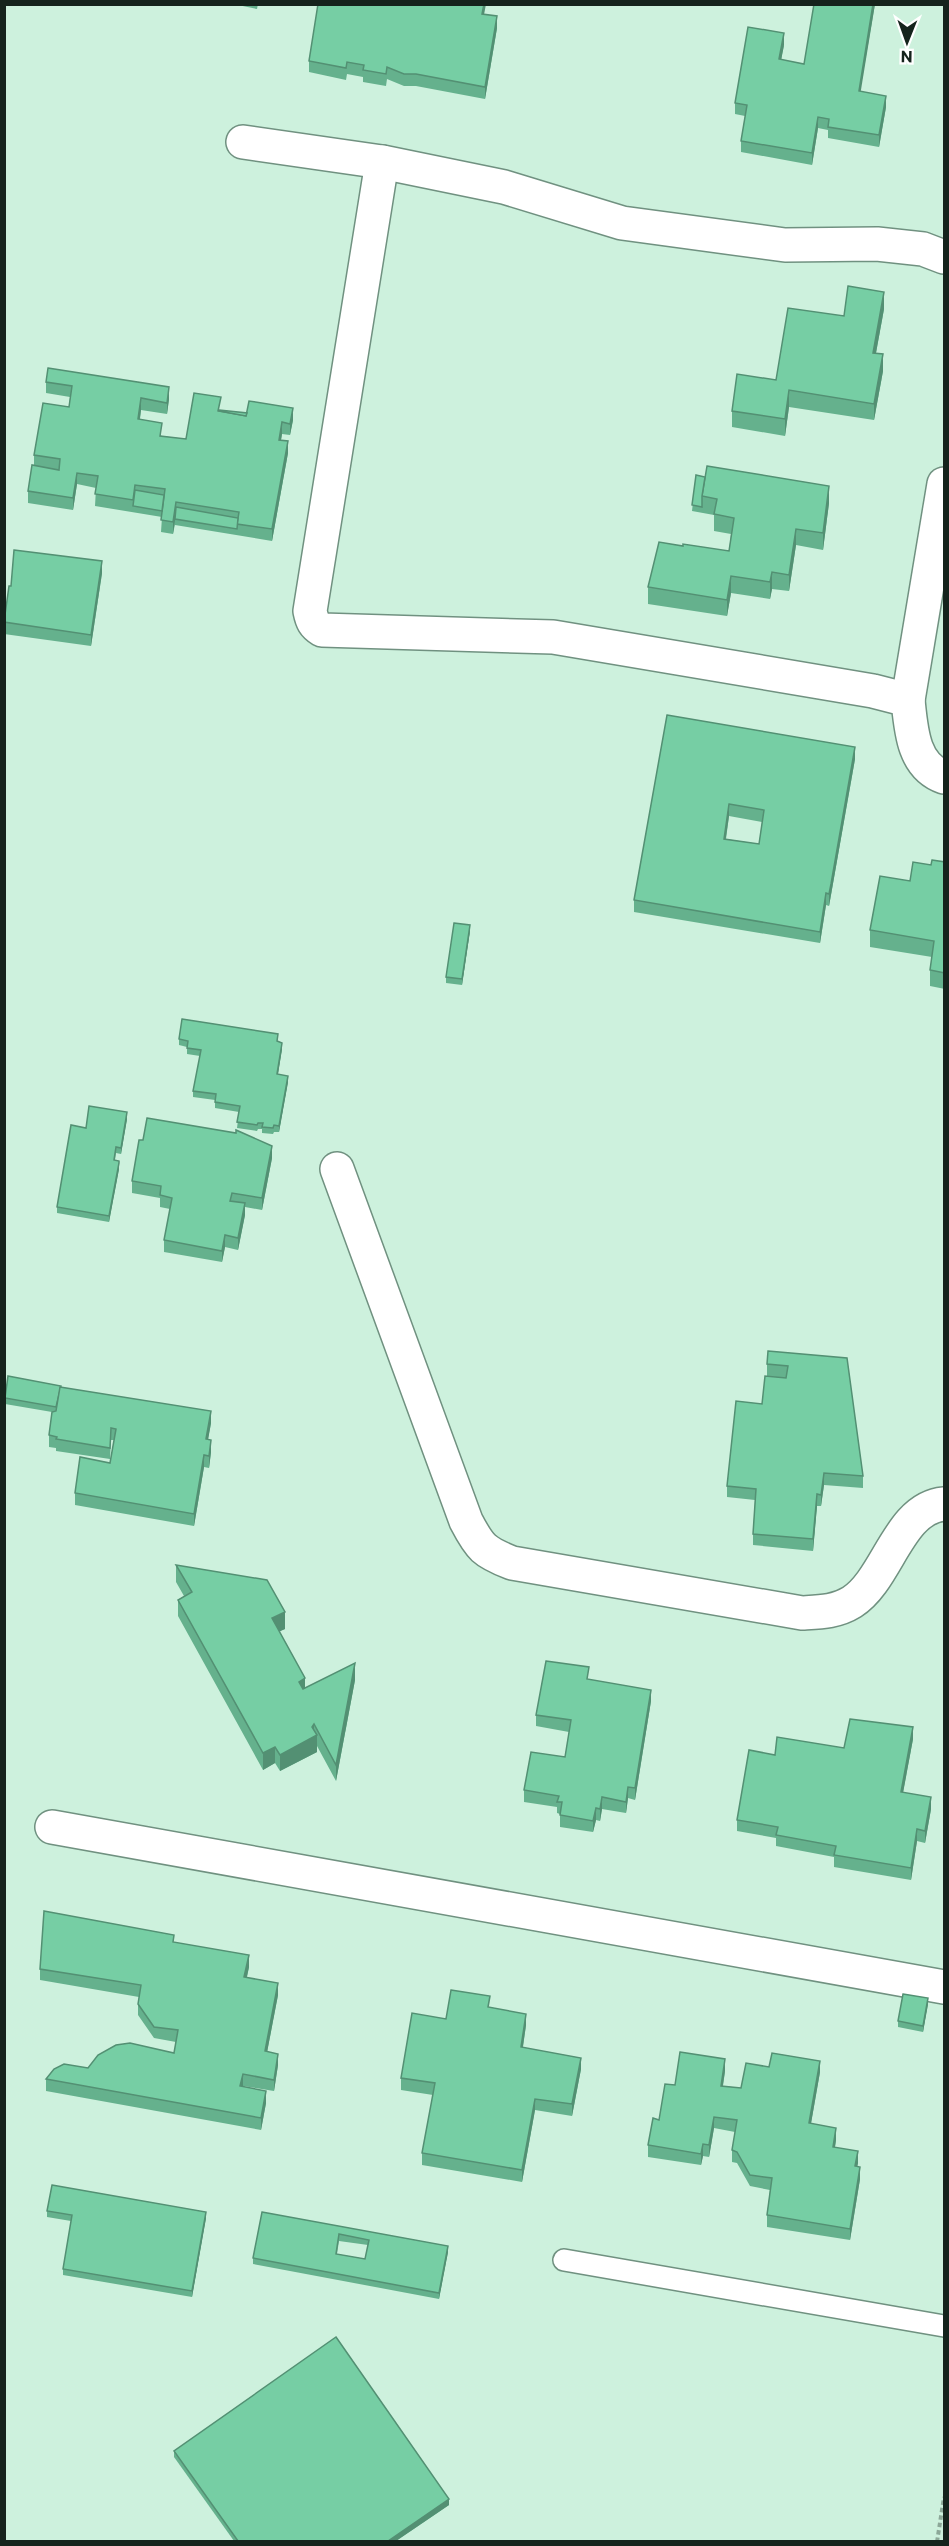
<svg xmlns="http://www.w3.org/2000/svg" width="949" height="2546" font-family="Commissioner,sans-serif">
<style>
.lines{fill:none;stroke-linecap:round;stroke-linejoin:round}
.lane-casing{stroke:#709180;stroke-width:24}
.street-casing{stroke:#709180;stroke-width:36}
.path{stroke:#8ca898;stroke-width:4;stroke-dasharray:4.5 3;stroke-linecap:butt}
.lane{stroke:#fff;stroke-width:21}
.street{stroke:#fff;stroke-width:33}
.wall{fill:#65b18d;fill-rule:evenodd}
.shaded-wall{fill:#539073}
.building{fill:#76cea4;stroke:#539073;stroke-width:1.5;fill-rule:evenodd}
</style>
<rect width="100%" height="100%" fill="#cdf1dd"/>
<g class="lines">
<defs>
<polyline id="lane" points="564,2260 944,2326"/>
<g id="street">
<polyline points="243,142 382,162 504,187 622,223 785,245 877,244 923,249 944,257"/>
<path d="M 382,162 L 310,611 C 312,621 314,625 322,630 L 553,637 L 873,691 L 908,700 C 911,730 913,766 944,777"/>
<polyline points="908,700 944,484"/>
<path d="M 337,1169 L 466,1521 C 480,1548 484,1552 512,1563 L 802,1613 C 820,1612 836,1612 852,1602 C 888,1579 898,1508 944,1504"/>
<polyline points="52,1827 944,1987"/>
</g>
</defs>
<!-- lane casing -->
<use href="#lane" class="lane-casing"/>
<!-- street casing -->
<use href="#street" class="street-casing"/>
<!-- path -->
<polyline class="path" points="937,2542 944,2497"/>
<!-- lane -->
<use href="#lane" class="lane"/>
<!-- street -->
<use href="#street" class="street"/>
</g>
<!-- wall -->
<g class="wall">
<polygon points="233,4 258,4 257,9"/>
<polygon points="814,4 875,4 860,91 886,107 879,147 828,138 828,130 818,128 812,165 741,152 741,141 745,116 735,114 735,103 784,45 781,60 804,64"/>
<polygon points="484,14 497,28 485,99 416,86 404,86 387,79 386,86 363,82 363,77 347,74 346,80 309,72 309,61"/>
<polygon points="884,309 876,353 883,371 874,420 789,407 785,436 732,427 732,411 776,380 844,316"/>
<polygon points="46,382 169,399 167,414 141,410 140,419 162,436 186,439 221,410 293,420 290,435 282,434 281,440 288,453 272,541 175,525 175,524 173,534 161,532 162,517 95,506 96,488 77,484 73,510 28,503 28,491 34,466 34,455 69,407 70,397 46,393"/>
<polygon points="696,475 829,503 823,550 796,545 789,591 772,589 770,599 731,593 727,616 648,604 648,587 683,546 729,551 731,534 714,531 714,515 692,511"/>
<polygon points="102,573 91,646 4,634 4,616 11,586"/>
<path d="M 667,715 L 855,759 L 831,895 L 829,906 L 826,905 L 820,943 L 634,912 L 634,900 ZM 729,816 L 762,822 L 759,844 L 726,839 Z"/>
<polygon points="945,862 945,989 930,986 930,970 932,957 870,947 870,930 910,881 931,865"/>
<polygon points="470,931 462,985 446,983 446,977"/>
<polygon points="179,1039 278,1042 282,1049 278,1074 288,1082 279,1132 274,1132 273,1134 262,1133 262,1129 258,1129 257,1131 237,1128 239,1112 215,1108 215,1100 193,1097 193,1091 200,1056 187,1054 187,1047 179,1045"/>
<polygon points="127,1119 121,1154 116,1153 115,1160 119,1161 119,1169 109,1222 57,1213 57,1207 86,1128"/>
<polygon points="272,1158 262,1210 245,1207 245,1215 238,1250 225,1247 222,1262 164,1252 164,1240 170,1209 160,1207 160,1198 132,1193 132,1181"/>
<polygon points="847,1358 863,1476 863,1488 824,1485 821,1506 817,1506 813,1551 753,1545 753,1534 755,1500 727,1497 727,1486 762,1404 767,1376 767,1364"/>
<polygon points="61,1387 211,1423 208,1439 211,1452 209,1468 204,1467 194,1526 75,1505 75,1493 110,1463 114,1440 111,1440 110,1459 56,1451 56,1448 49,1447 49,1435 52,1412 5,1404 5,1398"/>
<polygon points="176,1565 285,1629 279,1631 305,1688 355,1680 336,1781 317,1746 317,1752 280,1771 275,1763 263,1770 178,1616 178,1600 184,1596 176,1582"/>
<polygon points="589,1679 651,1701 635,1800 628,1798 626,1813 602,1809 600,1821 596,1820 593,1832 560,1827 560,1814 557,1813 557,1807 524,1802 524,1790 565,1757 569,1732 536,1726 536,1715"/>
<polygon points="913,1739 903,1792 931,1809 925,1843 917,1841 911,1880 834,1867 834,1857 776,1846 776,1838 737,1831 737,1820 775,1755 844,1748"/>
<polygon points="174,1942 249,1967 247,1977 278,1995 267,2052 278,2065 274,2091 243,2086 242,2087 266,2103 261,2130 46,2091 46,2079 88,2068 174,2053 176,2042 154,2038 138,2015 138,2004 139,1997 40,1980 40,1969"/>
<polygon points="928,2004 923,2032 898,2027 898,2021"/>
<polygon points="490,2007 526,2025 523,2047 581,2069 572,2116 535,2110 522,2182 422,2165 422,2153 433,2095 401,2090 401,2078"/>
<polygon points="769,2067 820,2072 811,2123 836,2140 835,2147 858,2163 857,2166 860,2179 850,2240 767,2227 767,2215 770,2190 750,2186 737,2163 732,2162 732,2150 735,2132 714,2128 709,2157 703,2156 701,2165 648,2157 648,2145 659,2120 725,2071 723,2086 741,2088"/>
<polygon points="47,2211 206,2218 192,2297 63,2275 63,2269 71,2221 47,2217"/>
<path d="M 262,2212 L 448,2252 L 439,2299 L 253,2264 L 253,2258 ZM 339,2241 L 368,2245 L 365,2259 L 337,2254 Z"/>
<polygon points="174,2451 449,2505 396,2541 234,2541 174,2457"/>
</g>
<!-- shaded-wall -->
<g class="shaded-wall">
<polygon points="484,4 486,4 482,25 482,14"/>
<polygon points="873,4 875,4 859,102 859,91"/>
<polygon points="497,16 497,28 485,99 485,87"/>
<polygon points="784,33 784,45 779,71 779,59"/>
<polygon points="886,96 886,107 879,147 879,135"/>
<polygon points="818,117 818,128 812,165 812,153"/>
<polygon points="884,292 884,309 873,369 873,353"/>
<polygon points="883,354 883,371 874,420 874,404"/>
<polygon points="169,387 169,399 167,414 167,403"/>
<polygon points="789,390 789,407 785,436 785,419"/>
<polygon points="141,398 141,410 138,431 138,419"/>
<polygon points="293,408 293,420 290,435 290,424"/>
<polygon points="282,422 282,434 279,451 279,440"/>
<polygon points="288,441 288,453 272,541 272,529"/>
<polygon points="77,473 77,484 73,510 73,498"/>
<polygon points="829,486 829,503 823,550 823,533"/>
<polygon points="176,502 176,514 173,534 173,522"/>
<polygon points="796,529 796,545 789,591 789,575"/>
<polygon points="102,561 102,573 91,646 91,635"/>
<polygon points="772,572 772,589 770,599 770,582"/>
<polygon points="731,576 731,593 727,616 727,600"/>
<polygon points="855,747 855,759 829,906 829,894"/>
<polygon points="729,804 729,816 724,850 724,839"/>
<polygon points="826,893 826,905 820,943 820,932"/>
<polygon points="470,925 470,931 462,985 462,979"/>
<polygon points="282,1043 282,1049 277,1080 277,1074"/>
<polygon points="288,1076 288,1082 279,1132 279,1126"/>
<polygon points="127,1112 127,1119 121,1154 121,1148"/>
<polygon points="272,1146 272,1158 262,1210 262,1198"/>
<polygon points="119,1163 119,1169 109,1222 109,1216"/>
<polygon points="245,1203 245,1215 238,1250 238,1238"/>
<polygon points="225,1235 225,1247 222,1262 222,1251"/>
<polygon points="211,1411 211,1423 206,1451 206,1439"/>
<polygon points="211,1440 211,1452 209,1468 209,1456"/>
<polygon points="204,1455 204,1467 194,1526 194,1514"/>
<polygon points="824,1473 824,1485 821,1506 821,1495"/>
<polygon points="817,1494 817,1506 813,1551 813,1539"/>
<polygon points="285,1612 285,1629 272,1635 272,1618"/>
<polygon points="355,1663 355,1680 336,1781 336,1765"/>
<polygon points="305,1678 305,1695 299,1682"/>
<polygon points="651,1690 651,1701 635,1800 635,1788"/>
<polygon points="314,1724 314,1737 317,1735 317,1752 280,1771 280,1755"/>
<polygon points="913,1727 913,1739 901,1804 901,1792"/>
<polygon points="275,1747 275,1763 263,1770 263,1753"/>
<polygon points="628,1787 628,1798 626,1813 626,1802"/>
<polygon points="602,1797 602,1809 600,1821 600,1809"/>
<polygon points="931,1797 931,1809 925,1843 925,1831"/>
<polygon points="596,1808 596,1820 593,1832 593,1821"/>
<polygon points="917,1829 917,1841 911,1880 911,1868"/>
<polygon points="249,1955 249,1967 244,1989 244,1977"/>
<polygon points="278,1983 278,1995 265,2063 265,2051"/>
<polygon points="928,1998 928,2004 923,2032 923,2026"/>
<polygon points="526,2014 526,2025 521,2059 521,2047"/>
<polygon points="278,2054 278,2065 274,2091 274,2080"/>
<polygon points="581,2058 581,2069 572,2116 572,2104"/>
<polygon points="725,2059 725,2071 721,2097 721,2086"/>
<polygon points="820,2061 820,2072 809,2135 809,2123"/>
<polygon points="243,2074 243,2086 240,2098 240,2086"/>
<polygon points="266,2091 266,2103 261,2130 261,2118"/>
<polygon points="535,2099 535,2110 522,2182 522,2170"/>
<polygon points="714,2117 714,2128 709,2157 709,2145"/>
<polygon points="836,2128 836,2140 833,2159 833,2147"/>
<polygon points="703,2144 703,2156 701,2165 701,2154"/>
<polygon points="858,2151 858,2163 855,2178 855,2166"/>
<polygon points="860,2167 860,2179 850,2240 850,2229"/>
<polygon points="206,2212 206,2218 192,2297 192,2291"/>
<polygon points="448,2246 448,2252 439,2299 439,2293"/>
<polygon points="449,2499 449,2505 396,2541 388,2541"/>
</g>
<!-- building -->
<g class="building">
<polygon points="318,4 484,4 482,14 497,16 485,87 416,74 404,74 387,67 386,74 363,70 364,65 347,62 346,68 309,61"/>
<polygon points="814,4 873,4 859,91 886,96 879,135 828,127 829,119 818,117 812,153 741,141 747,105 735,103 748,27 784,33 779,59 804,64"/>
<polygon points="848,286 884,292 873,353 883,354 874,404 789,390 785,419 732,411 737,374 776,380 788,308 844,316"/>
<polygon points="48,368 169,387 167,403 141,398 138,419 162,423 160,436 186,439 194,393 221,397 218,411 246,416 249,401 293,408 290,424 282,422 279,440 288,441 272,529 237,524 239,512 176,502 173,522 161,520 165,489 135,485 133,500 95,494 98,476 77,473 73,498 28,491 32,465 59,470 60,459 34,455 43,403 69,407 72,386 46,382"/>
<polygon points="219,410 247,413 246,416 219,411"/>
<polygon points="707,466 829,486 823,533 796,529 789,575 772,572 770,582 731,576 727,600 648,587 659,542 683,546 683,544 729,551 734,518 714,514 717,499 702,496"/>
<polygon points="696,475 705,477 702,496 702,507 692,505"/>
<polygon points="135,490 164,495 162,511 133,506"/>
<polygon points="176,507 238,518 237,529 175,519"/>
<polygon points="14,550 102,561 91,635 4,622 9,586 11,586"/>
<path d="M 667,715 L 855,747 L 831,884 L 829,894 L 826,893 L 820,932 L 634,900 ZM 729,804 L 764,810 L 759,844 L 724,839 Z"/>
<polygon points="932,860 945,862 945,973 930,970 934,941 870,930 880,876 910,881 913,862 931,865"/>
<polygon points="454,923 470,925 462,979 446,977"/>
<polygon points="182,1019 278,1034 277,1041 282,1043 277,1074 288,1076 279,1126 274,1125 273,1128 262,1127 263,1123 258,1123 257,1125 237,1122 240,1106 215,1102 216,1094 193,1091 201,1050 187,1048 188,1041 179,1039"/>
<polygon points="89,1106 127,1112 121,1148 116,1147 114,1160 119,1161 119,1163 109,1216 57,1207 71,1125 86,1128"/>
<polygon points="147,1118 236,1133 236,1130 272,1146 262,1198 232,1193 230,1201 245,1203 238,1238 225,1235 222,1251 164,1240 172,1198 160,1195 161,1186 132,1181 139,1140 143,1140"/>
<polygon points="768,1351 847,1358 863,1476 824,1473 821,1495 817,1494 813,1539 753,1534 756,1489 727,1486 736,1401 762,1404 765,1376 786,1378 788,1366 767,1364"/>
<polygon points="8,1376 61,1386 56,1407 5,1398"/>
<polygon points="60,1387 211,1411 206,1439 211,1440 209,1456 204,1455 194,1514 75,1493 80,1457 110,1463 116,1429 111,1428 110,1448 56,1439 57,1437 49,1435 52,1412 56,1411"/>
<polygon points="176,1565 267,1580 285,1612 272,1618 305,1678 299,1682 303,1689 355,1663 336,1765 314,1724 312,1727 317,1735 280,1755 275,1747 263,1753 178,1600 192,1592"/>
<polygon points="546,1661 589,1667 587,1679 651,1690 635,1788 628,1787 626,1802 602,1797 600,1809 596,1808 593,1821 560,1815 562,1802 557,1802 559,1796 524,1790 531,1752 565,1757 571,1720 536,1715"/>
<polygon points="850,1719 913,1727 901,1792 931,1797 925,1831 917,1829 911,1868 834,1855 836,1846 776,1835 778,1827 737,1820 749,1750 775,1755 777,1737 844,1748"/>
<polygon points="44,1911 174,1935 173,1942 249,1955 244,1977 278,1983 265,2051 278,2054 274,2080 243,2074 240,2086 266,2091 261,2118 46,2079 54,2069 64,2064 88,2068 98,2055 116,2045 130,2043 174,2053 178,2030 154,2027 138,2004 141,1985 40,1969"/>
<polygon points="451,1990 490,1996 488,2007 526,2014 521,2047 581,2058 572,2104 535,2099 522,2170 422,2153 435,2083 401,2078 412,2013 446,2019"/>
<polygon points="903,1994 928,1998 923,2026 898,2021"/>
<polygon points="680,2052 725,2059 721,2086 741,2088 746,2063 769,2067 772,2053 820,2061 809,2123 836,2128 833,2147 858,2151 855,2166 860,2167 850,2229 767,2215 772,2178 750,2175 737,2152 732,2150 737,2120 714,2117 709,2145 703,2144 701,2154 648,2145 653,2118 659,2120 665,2084 675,2085"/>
<polygon points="52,2185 206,2212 192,2291 63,2269 72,2215 47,2211"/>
<path d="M 262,2212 L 448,2246 L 439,2293 L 253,2258 ZM 339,2234 L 369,2240 L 365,2259 L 336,2254 Z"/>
<polygon points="336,2337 449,2499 388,2541 238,2541 174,2451"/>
</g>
<!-- border -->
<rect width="949" height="2546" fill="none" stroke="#15231c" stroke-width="12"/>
<!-- north arrow -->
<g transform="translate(907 42) rotate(181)" stroke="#ffffff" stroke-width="4.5" paint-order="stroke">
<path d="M0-4.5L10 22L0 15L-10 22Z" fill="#15231c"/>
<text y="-9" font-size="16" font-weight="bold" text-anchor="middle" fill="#15231c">N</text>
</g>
</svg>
